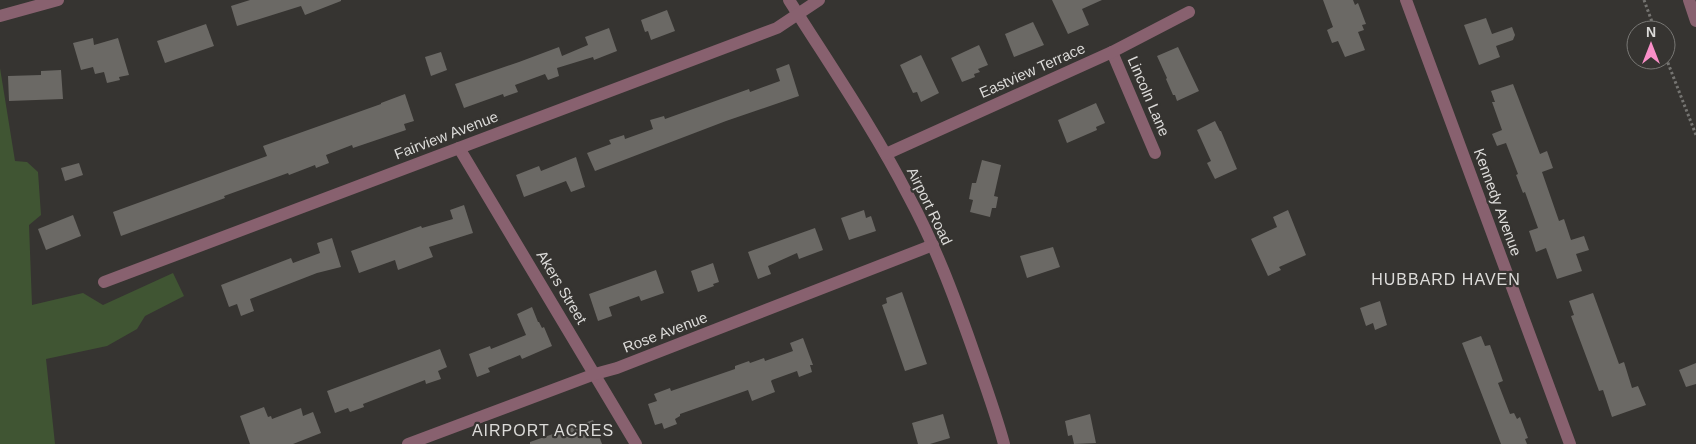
<svg xmlns="http://www.w3.org/2000/svg" width="1696" height="444" font-family="Helvetica,sans-serif">
<style>
.green{fill:#405533}
.building{fill:#6b6965}
.lines{fill:none;stroke-linecap:round;stroke-linejoin:round}
.path{stroke:#757471;stroke-width:3;stroke-dasharray:2.5 2.5;stroke-linecap:butt}
.minor{stroke:#88616f;stroke-width:12}
.labels{text-anchor:middle;dominant-baseline:central;stroke-width:4.5;stroke-linejoin:round;paint-order:stroke}
.street-label{font-size:15px;fill:#dcdbd9;stroke:#363431}
.neighbourhood-label{font-size:16px;letter-spacing:1px;fill:#dcdbd9;stroke:#363431}
</style>
<rect width="100%" height="100%" fill="#363431"/>
<!-- green -->
<polygon class="green" points="0,68 15,161 27,162 38,172 41,215 29,225 32,305 83,293 103,305 173,273 184,296 145,316 137,329 107,346 46,359 55,444 0,444"/>
<!-- building -->
<g class="building">
<polygon points="250,0 341,0 341,1 305,15 301,6 237,26 231,6"/>
<polygon points="1052,0 1102,0 1082,9 1089,25 1068,34"/>
<polygon points="1323,0 1353,0 1355,5 1358,3 1366,24 1362,25 1364,30 1358,32 1365,50 1345,57 1338,41 1332,43 1327,30 1333,27"/>
<polygon points="667,10 675,31 651,40 648,31 645,32 641,20"/>
<polygon points="1486,18 1492,34 1512,27 1515,35 1513,40 1496,46 1500,57 1479,65 1464,25"/>
<polygon points="1033,22 1044,45 1014,57 1005,34"/>
<polygon points="206,24 214,46 165,63 157,41"/>
<polygon points="609,28 617,51 594,60 593,57 557,68 559,76 548,80 545,74 515,85 518,92 504,97 503,94 464,108 455,84 519,62 559,47 562,56 588,45 585,37"/>
<polygon points="93,38 94,45 118,38 129,75 119,77 120,80 107,83 104,72 95,74 93,67 81,70 73,43"/>
<polygon points="979,45 988,65 978,69 980,72 974,74 975,77 962,82 951,58"/>
<polygon points="1178,47 1199,91 1177,101 1175,95 1173,95 1166,79 1167,78 1157,56"/>
<polygon points="441,52 447,70 431,76 425,57"/>
<polygon points="921,55 939,93 921,102 917,92 913,93 900,65"/>
<polygon points="789,64 799,96 726,121 595,171 587,153 611,144 609,140 624,135 625,139 653,129 650,120 664,116 665,119 749,89 750,92 780,81 776,69"/>
<polygon points="61,70 63,99 9,101 8,76 41,75 41,71"/>
<polygon points="1513,84 1540,154 1547,151 1553,168 1542,172 1559,221 1564,219 1571,240 1584,236 1589,250 1576,254 1582,271 1557,279 1546,248 1536,252 1529,231 1538,228 1525,192 1523,193 1516,175 1518,174 1506,143 1497,146 1492,134 1502,130 1492,102 1495,102 1491,91"/>
<polygon points="405,94 414,121 404,124 406,130 353,148 352,145 326,155 329,163 316,168 315,165 289,175 288,173 224,196 225,198 121,236 113,212 267,156 263,146 381,104 381,103"/>
<polygon points="1096,103 1105,123 1096,127 1097,130 1067,143 1058,120"/>
<polygon points="1215,121 1220,131 1221,131 1237,169 1215,179 1207,163 1211,161 1197,130"/>
<polygon points="576,157 585,187 571,192 566,181 524,197 516,175 539,166 541,171"/>
<polygon points="982,160 1001,165 994,196 998,197 996,208 992,208 990,217 970,212 973,200 969,199 972,183 976,183"/>
<polygon points="79,163 83,175 65,181 61,168"/>
<polygon points="464,205 473,233 429,247 433,257 398,270 395,260 359,273 351,251 421,226 422,228 453,219 450,210"/>
<polygon points="864,210 866,218 871,216 876,231 849,240 841,218"/>
<polygon points="1288,210 1306,255 1279,267 1281,270 1268,276 1251,239 1277,227 1273,217"/>
<polygon points="73,215 81,236 46,250 38,229"/>
<polygon points="815,228 823,250 799,259 797,253 768,266 771,274 758,279 748,252"/>
<polygon points="332,238 341,267 317,273 250,299 254,311 241,316 237,304 229,307 221,285 291,258 293,263 320,253 317,243"/>
<polygon points="1053,247 1060,267 1027,278 1020,256"/>
<polygon points="713,263 719,282 713,284 714,286 698,292 691,271"/>
<polygon points="656,270 664,293 641,301 639,296 609,307 612,316 598,321 589,294"/>
<polygon points="902,292 927,364 905,371 882,305 887,303 886,298"/>
<polygon points="1593,293 1619,364 1624,362 1632,388 1638,386 1646,405 1612,417 1603,390 1599,391 1571,316 1574,315 1569,301"/>
<polygon points="1380,301 1387,325 1375,330 1373,323 1366,326 1360,308"/>
<polygon points="532,307 538,322 539,322 542,328 544,327 552,346 522,359 520,355 488,368 490,372 477,377 469,354 490,346 491,349 526,335 517,314"/>
<polygon points="1481,336 1485,346 1490,345 1503,381 1498,383 1510,414 1514,413 1517,419 1520,417 1528,438 1525,439 1527,444 1501,444 1462,343"/>
<polygon points="803,338 813,365 810,365 812,372 799,377 797,371 772,380 771,381 775,392 752,401 748,390 680,414 680,416 675,419 677,424 664,429 662,423 655,425 648,404 657,401 654,394 670,388 671,391 735,369 735,366 749,361 750,363 764,358 765,361 793,351 790,343"/>
<polygon points="440,349 447,367 438,371 441,379 426,384 425,380 363,404 364,407 350,412 348,408 335,413 327,391"/>
<polygon points="1696,363 1696,384 1686,387 1679,370"/>
<polygon points="264,407 268,417 271,416 272,419 301,408 303,416 313,412 321,433 293,444 250,444 240,416"/>
<polygon points="943,414 950,438 930,444 918,444 912,423"/>
<polygon points="1090,414 1096,443 1074,444 1072,435 1068,436 1065,421"/>
<polygon points="593,420 602,444 530,444 530,442"/>
</g>
<g class="lines">
<!-- path -->
<g class="path">
<polyline points="1644,0 1655,30"/>
<polyline points="1666,58 1696,135"/>
</g>
<!-- minor -->
<g class="minor">
<path d="M 789,0 C 830,65 874,129 909,197 C 935,245 954,296 972,347 C 983,379 995,411 1004,444"/>
<polyline points="1406,0 1570,444"/>
<polyline points="1689,0 1696,21"/>
<polyline points="0,16 58,0"/>
<polyline points="1112,52 1155,153"/>
<polyline points="459,148 636,444"/>
<polyline points="886,154 1112,52 1189,12"/>
<polyline points="104,282 777,28 819,0"/>
<polyline points="408,444 595,374 617,368 933,245"/>
</g>
</g>
<g class="labels">
<!-- street labels -->
<g class="street-label">
<text transform="translate(1032 70) rotate(-24)">Eastview Terrace</text>
<text transform="translate(1149 96) rotate(67)">Lincoln Lane</text>
<text transform="translate(446 135) rotate(-21)">Fairview Avenue</text>
<text transform="translate(1498 202) rotate(70)">Kennedy Avenue</text>
<text transform="translate(930 206) rotate(64)">Airport Road</text>
<text transform="translate(562 287) rotate(59)">Akers Street</text>
<text transform="translate(665 332) rotate(-21)">Rose Avenue</text>
</g>
<!-- neighbourhood labels -->
<g class="neighbourhood-label">
<text x="1446" y="279">HUBBARD HAVEN</text>
<text x="543" y="430">AIRPORT ACRES</text>
</g>
</g>
<!-- north arrow -->
<g transform="translate(1651 45)"><circle r="24" fill="#363431" stroke="#787774"/>
<path d="M0-4L9 19L0 12L-9 19Z" fill="#f98fc8"/>
<text y="-8" font-size="14" font-weight="bold" text-anchor="middle" fill="#dcdbd9">N</text>
</g>
</svg>
